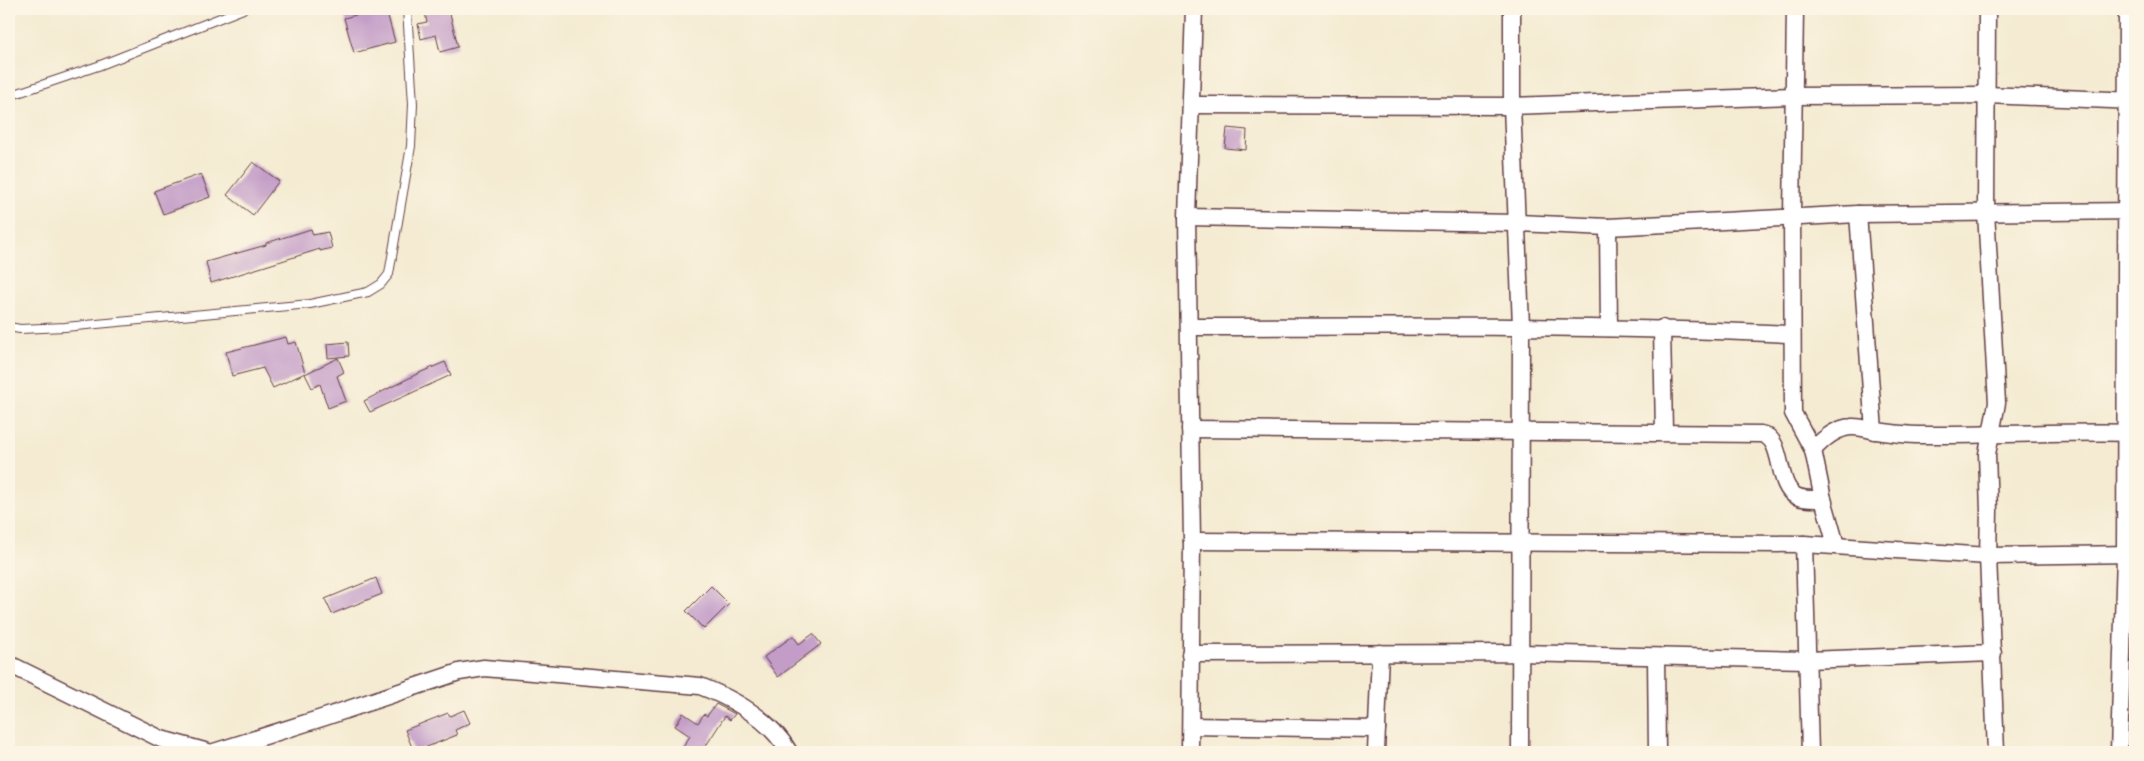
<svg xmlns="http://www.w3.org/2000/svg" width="2144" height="761" font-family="'IM FELL Double Pica',serif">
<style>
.building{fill:#c39dc8}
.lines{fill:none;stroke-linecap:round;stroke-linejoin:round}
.service-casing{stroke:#643e44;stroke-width:10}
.minor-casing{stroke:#643e44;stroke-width:19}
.service{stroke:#fff;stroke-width:8}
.minor{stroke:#fff;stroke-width:16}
</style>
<rect width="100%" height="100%" fill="#fcf5e5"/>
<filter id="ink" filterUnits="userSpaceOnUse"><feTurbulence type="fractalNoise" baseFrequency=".02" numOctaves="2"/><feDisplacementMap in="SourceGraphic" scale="10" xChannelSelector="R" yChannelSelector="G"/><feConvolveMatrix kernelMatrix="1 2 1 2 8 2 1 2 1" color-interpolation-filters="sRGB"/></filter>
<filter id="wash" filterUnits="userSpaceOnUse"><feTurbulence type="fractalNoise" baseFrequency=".0096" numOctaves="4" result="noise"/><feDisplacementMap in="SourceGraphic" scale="20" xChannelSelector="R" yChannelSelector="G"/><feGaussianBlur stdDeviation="1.12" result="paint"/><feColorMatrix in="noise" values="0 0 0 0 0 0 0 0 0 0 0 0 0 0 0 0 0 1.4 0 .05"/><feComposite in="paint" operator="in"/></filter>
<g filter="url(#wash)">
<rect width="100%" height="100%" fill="#f4ebd2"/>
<g id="blocks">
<!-- building -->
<g class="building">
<polygon points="380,9 386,9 395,42 354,53 344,18"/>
<polygon points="430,9 449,9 458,47 440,52 436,35 421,39 418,24 427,22 425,13 431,11"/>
<polygon points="1227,128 1247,130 1246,150 1225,148"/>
<polygon points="253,162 279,181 253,215 227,195"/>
<polygon points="201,174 210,197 163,214 154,191"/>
<polygon points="311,229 313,235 328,232 332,248 320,251 320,249 211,283 206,262 266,245 266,243"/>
<polygon points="286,337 288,344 296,342 305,373 273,388 263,368 232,376 226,352"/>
<polygon points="348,342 349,356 328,358 327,344"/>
<polygon points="338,358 344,372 337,376 346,401 328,408 320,384 312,388 305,374"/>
<polygon points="445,362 451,375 370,412 364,401 419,373"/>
<polygon points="376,578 382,594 332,614 325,599"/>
<polygon points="711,586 729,604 704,629 686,611"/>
<polygon points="813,634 821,644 778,677 764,657 793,636 799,644"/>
<polygon points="716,704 735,714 730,720 725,716 702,752 680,752 690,736 675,726 683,713 698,723 704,714 707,716"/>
<polygon points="464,710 470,723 455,730 457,735 414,752 405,730 448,713 450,716"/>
</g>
</g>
</g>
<g filter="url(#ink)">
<use href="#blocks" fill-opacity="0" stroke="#643e44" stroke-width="1"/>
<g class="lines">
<defs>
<g id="service">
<polyline points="9,96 98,66 243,9"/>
<polyline points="9,327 20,329 65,327 310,304 368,292 381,284 389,274 411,146 413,104 407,9"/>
</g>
<g id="minor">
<polyline points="1512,9 1512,106 1521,326 1520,752"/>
<polyline points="1795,9 1792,216 1793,413 1813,450 1823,499 1836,545"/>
<polyline points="1987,9 1986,212 1997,403 1987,454 1989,511 1988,556 1996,752"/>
<polyline points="1191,105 1512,106 1793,96 1987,95 2135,101"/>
<polyline points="1858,214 1874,431"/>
<polyline points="1187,217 1516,223 1608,227 1858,214 2135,211"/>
<polyline points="1608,227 1609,328"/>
<path d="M 1190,327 C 1391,326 1592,325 1792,334"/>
<polyline points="1662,328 1664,432"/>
<path d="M 1190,429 L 1761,434 C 1785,438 1775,485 1796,496 C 1804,500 1814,499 1823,499"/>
<path d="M 1813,450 C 1823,439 1836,428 1851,427 C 1861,426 1868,430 1877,431 C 1891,433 1905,435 1919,435 C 1991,436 2063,431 2135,433"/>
<polyline points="1192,541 1804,544 1988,556 2135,554"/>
<polyline points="1804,544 1810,752"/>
<polyline points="1190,654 1520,653 1807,660 1993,653"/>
<polyline points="1656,657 1657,752"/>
<polyline points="9,664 161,739 208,752"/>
<polyline points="1191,726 1377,729"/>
<path d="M 214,752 L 325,717 L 459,672 L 484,668 L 700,686 C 734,699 770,719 789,752"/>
<polyline points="1190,752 1192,541 1187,217 1194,9"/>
<polyline points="1376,752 1380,653"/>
<polyline points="2119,752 2125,555 2127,9"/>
</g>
</defs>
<!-- service casing -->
<use href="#service" class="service-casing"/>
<!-- minor casing -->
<use href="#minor" class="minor-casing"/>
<!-- service -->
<use href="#service" class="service"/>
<!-- minor -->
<use href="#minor" class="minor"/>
</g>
</g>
<!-- margin -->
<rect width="2144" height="761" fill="none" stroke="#fcf5e5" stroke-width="30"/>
</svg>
